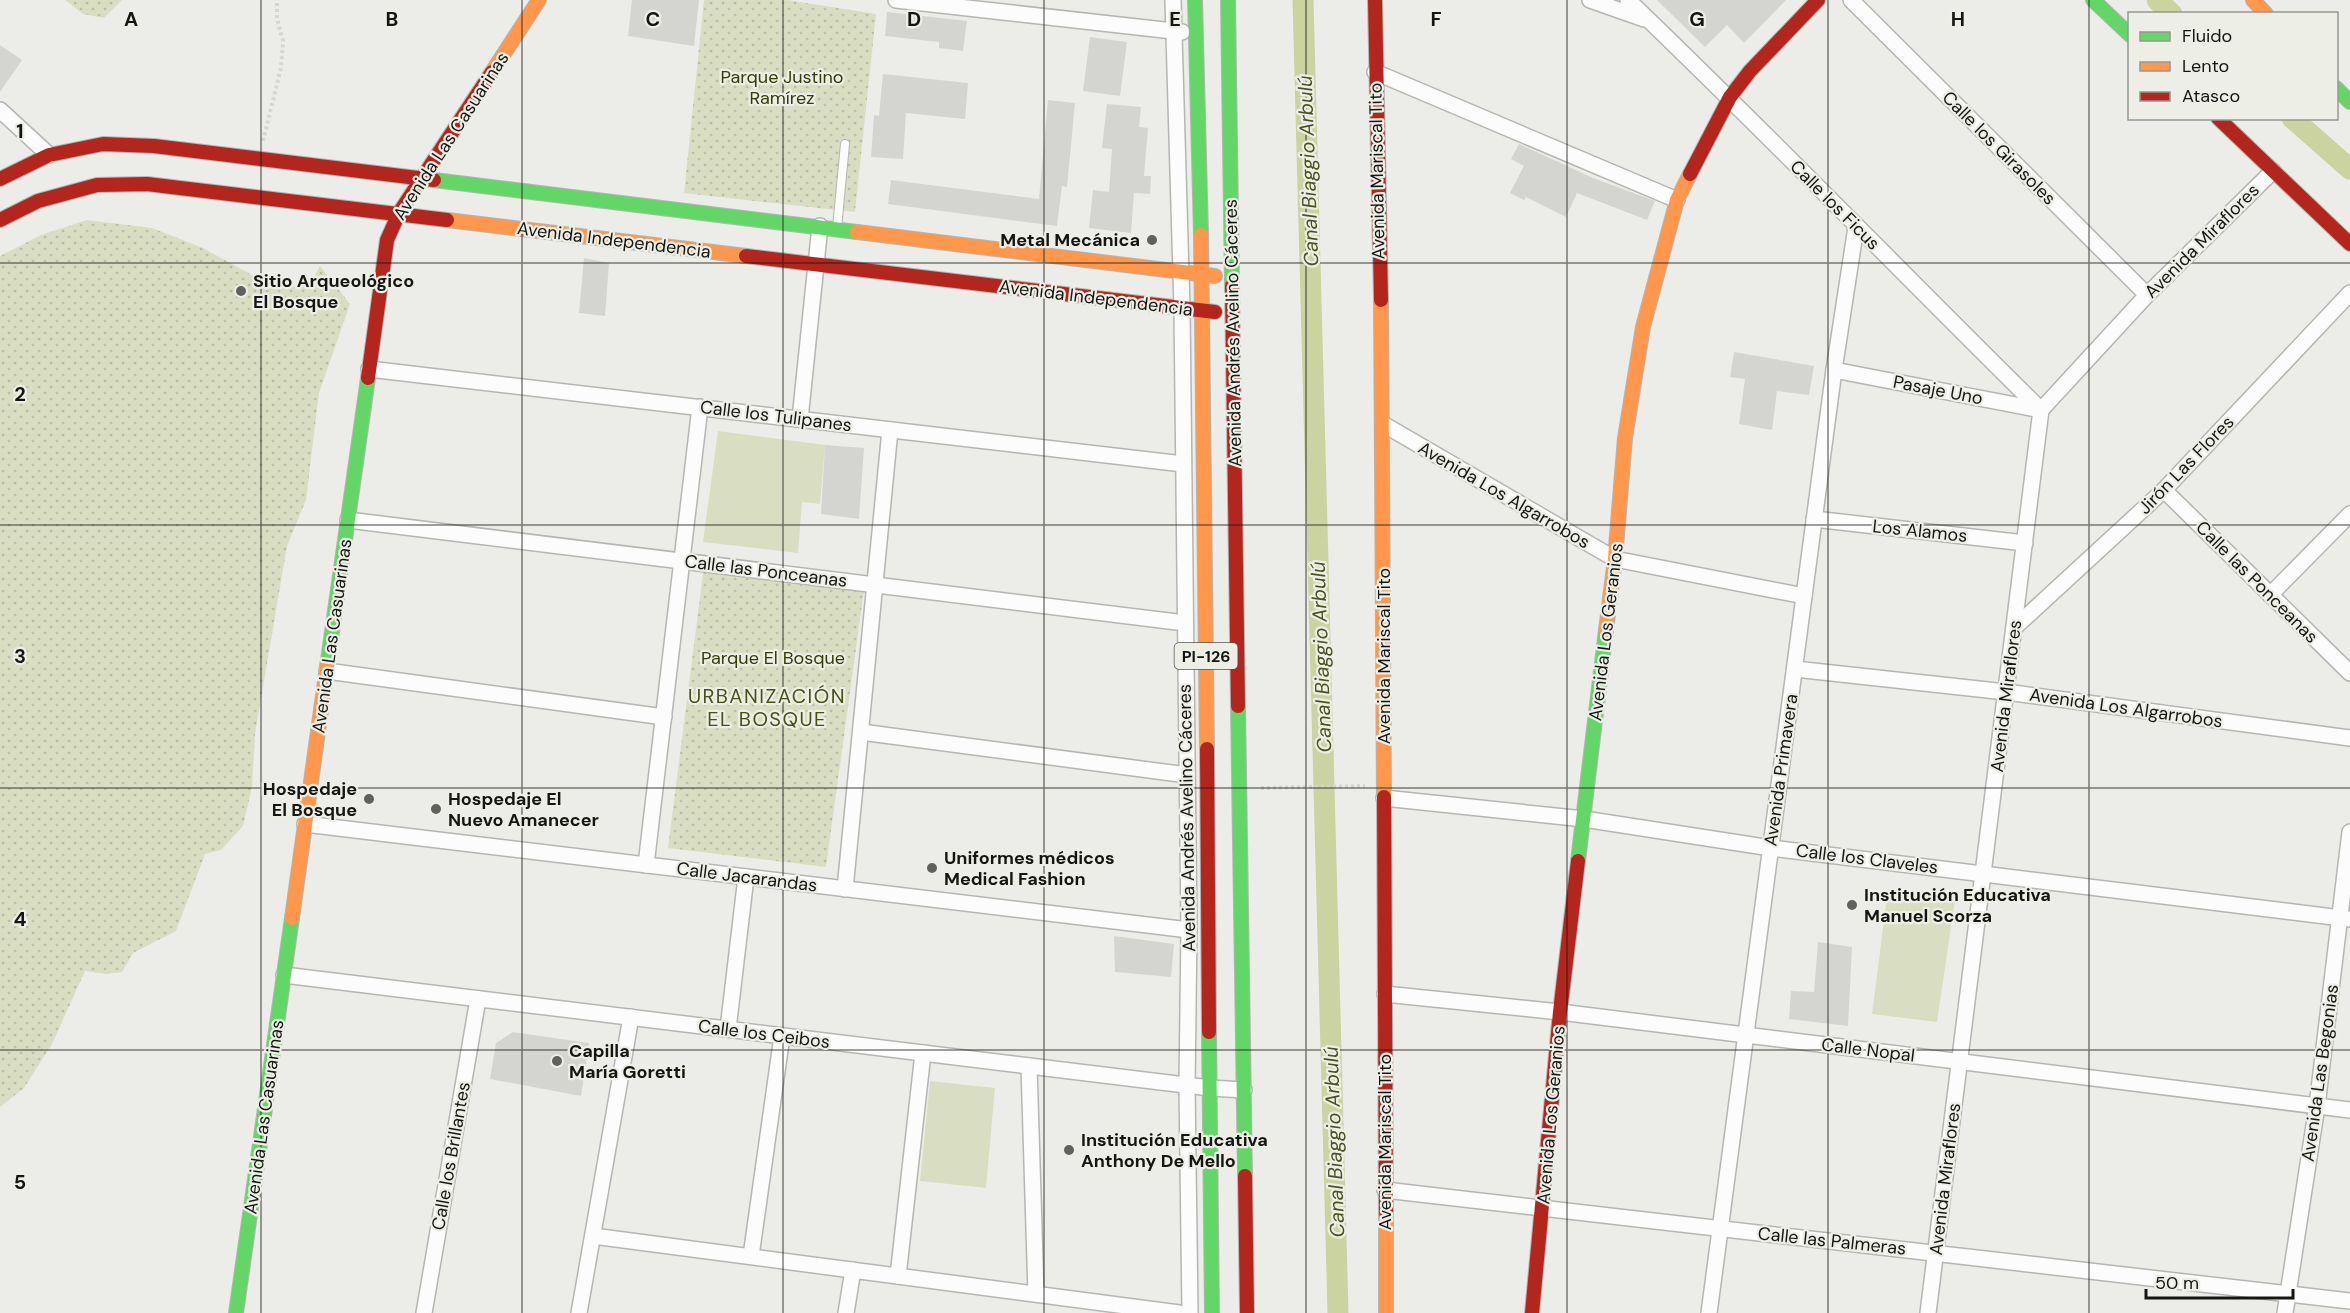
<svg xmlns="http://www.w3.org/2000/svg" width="2350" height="1313" font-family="'DM Sans',sans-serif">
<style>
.grass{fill:url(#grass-dots)}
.garden{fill:#d9dec3}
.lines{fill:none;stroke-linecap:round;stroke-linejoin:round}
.canal{stroke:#cbd3a1;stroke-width:21}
.building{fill:#d4d5d1}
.lane-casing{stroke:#b5b5b2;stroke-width:10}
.street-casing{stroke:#b5b5b2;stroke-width:18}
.fast-casing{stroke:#b5b5b2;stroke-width:16}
.slow-casing{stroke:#b5b5b2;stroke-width:16}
.jam-casing{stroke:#b5b5b2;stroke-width:16}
.path{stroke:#d5d5d4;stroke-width:4;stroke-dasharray:3 3;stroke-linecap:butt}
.lane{stroke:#fcfcfc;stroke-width:8}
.street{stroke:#fcfcfc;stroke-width:15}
.fast{stroke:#63d668;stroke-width:14}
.slow{stroke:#ff974d;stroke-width:14}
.jam{stroke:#b3261e;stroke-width:14}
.grid{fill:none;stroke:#151613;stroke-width:1.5;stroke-opacity:0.55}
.poi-dot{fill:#60615e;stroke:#edefe6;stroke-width:2}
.labels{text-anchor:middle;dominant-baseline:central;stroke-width:4.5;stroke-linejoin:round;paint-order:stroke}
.shield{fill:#edefe6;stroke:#565752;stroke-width:1.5}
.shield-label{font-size:16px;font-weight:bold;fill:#151613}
.park-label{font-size:18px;fill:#353b05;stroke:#edefe6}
.street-label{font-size:18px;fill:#151613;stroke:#edefe6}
.poi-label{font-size:18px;font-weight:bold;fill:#151613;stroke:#edefe6;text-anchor:start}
.water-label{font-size:20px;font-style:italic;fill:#4a511e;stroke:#edefe6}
.neighbourhood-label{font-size:20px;letter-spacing:1.5px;fill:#495016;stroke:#edefe6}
.grid-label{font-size:20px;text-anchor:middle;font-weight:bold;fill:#151613;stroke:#edefe6;stroke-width:4.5;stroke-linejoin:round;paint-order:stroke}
</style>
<defs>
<pattern id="grass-dots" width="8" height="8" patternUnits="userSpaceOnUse" patternTransform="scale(1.5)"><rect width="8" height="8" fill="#d9dec3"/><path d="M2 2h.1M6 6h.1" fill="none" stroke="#b9bea7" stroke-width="1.8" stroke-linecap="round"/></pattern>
</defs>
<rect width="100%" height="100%" fill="#ecede8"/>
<!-- grass -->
<g class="grass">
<polygon points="65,0 122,0 104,18 83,14"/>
<polygon points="704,0 787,0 876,14 855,212 684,193"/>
<polygon points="87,220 152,228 203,248 270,285 309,287 320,266 350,304 319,393 306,500 287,546 255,734 252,787 243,826 221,850 205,854 176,931 133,953 122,972 106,974 85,971 53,1042 24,1088 0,1107 0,256 41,235"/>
<polygon points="704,566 864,590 826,867 668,848"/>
</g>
<!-- garden -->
<g class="garden">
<polygon points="718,431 825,445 820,504 802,502 798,553 703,542"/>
<polygon points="1888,889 1955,900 1937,1022 1872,1014"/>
<polygon points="930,1081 995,1088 986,1188 920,1181"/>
</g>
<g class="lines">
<!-- canal -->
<g class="canal">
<polyline points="1303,0 1338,1313"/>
<polyline points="2157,0 2172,14"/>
<polyline points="2292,118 2350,169"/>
</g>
</g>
<!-- building -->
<g class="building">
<polygon points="632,0 699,0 694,46 628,36"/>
<polygon points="1657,0 1786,0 1744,43 1727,25 1705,47"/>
<polygon points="887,12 967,21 963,51 939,48 939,42 885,36"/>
<polygon points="1090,37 1127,42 1120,96 1083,91"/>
<polygon points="0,45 22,60 0,92"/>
<polygon points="883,74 968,83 965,119 906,113 903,159 871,157 874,115 879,116"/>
<polygon points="1048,100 1075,103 1067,187 1062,186 1057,226 888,204 891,180 1039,199"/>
<polygon points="1107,104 1141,107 1139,127 1148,128 1144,176 1151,176 1150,194 1134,193 1131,233 1089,228 1093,190 1109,192 1112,149 1102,148"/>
<polygon points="1519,144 1593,178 1655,201 1647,220 1577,193 1566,217 1526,197 1524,200 1510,193 1524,166 1511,159"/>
<polygon points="584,258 609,263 605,316 579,313"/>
<polygon points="1734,352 1814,366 1809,395 1777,391 1772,430 1739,424 1745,379 1730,377"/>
<polygon points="825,445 864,448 859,519 821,514"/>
<polygon points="1114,936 1174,944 1171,977 1115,972"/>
<polygon points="1818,942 1852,947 1848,1026 1789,1019 1791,991 1814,992"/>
<polygon points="513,1032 589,1043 581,1096 490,1079 496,1043"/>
</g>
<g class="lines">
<defs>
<polyline id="lane" points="837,228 845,144"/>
<g id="street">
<polyline points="896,0 1182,32"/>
<polyline points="1173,0 1182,309 1189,930 1187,1085 1190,1313"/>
<polyline points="1590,0 1644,19"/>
<path d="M 1628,0 C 1768,134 1903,274 2041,410"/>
<polyline points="1851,0 2147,295"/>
<polyline points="1375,72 1677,200"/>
<polyline points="0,110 49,155"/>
<polyline points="369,369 1183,464"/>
<polyline points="1834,370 2041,410"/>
<polyline points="800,419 820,226"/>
<polyline points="1383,424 1615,559 1804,596"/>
<polyline points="2164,490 2350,673"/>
<polyline points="1814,519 2025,543"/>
<polyline points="348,520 1185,623"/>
<polyline points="2270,595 2350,514"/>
<polyline points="2014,628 2164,490 2350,293"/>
<polyline points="1795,669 2006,692 2350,738"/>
<polyline points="327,671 664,717"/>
<polyline points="861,732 1187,775"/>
<polyline points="1384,798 1584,819 1771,848 2350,919"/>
<polyline points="305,824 1189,930"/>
<polyline points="646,865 700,407"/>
<polyline points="845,889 890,430"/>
<polyline points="284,975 1210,1088 1244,1090"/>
<polyline points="1385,994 1560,1012 2350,1110"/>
<polyline points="728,1029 746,877"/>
<polyline points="1029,1066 1036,1294"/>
<polyline points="1385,1190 2350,1301"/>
<polyline points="593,1236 1179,1313"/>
<polyline points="751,1256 782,1036"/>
<polyline points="898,1276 923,1053"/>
<polyline points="424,1313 478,999"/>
<polyline points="579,1313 631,1017"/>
<polyline points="846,1313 853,1270"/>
<polyline points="1709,1313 1834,370 1856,227"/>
<polyline points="1928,1313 2041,410 2147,295 2273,171"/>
<polyline points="2285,1313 2317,1106 2350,832"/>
</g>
<g id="fast">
<polyline points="1195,0 1201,235"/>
<polyline points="1228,0 1232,286"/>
<polyline points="2093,0 2130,35"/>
<polyline points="2336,88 2350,102"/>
<polyline points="434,180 857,232"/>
<polyline points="327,667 368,378"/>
<polyline points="1238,706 1245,1176"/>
<polyline points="1578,861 1606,630"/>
<polyline points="1209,1032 1212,1313"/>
<polyline points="236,1313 292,918"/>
</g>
<g id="slow">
<polyline points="2253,0 2266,14"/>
<polyline points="492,72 539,0"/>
<polyline points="447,220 746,256"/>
<polyline points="857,232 1215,276"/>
<polyline points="1201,235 1207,749"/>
<polyline points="1381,300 1384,797"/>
<polyline points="1606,630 1615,559 1625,438 1643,327 1677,200 1690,174"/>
<polyline points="292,918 327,667"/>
<polyline points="1386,1213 1386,1313"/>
</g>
<g id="jam">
<polyline points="1375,0 1381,300"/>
<polyline points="2218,118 2350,244"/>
<polyline points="1690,174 1730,97 1750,71 1818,0"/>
<polyline points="0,179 49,155 103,144 154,146 434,180"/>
<polyline points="0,220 38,201 97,185 147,184 447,220"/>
<polyline points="746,256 1215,312"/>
<polyline points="1232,286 1238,706"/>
<polyline points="368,378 387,240 399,213 492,72"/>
<polyline points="1207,749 1209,1032"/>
<polyline points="1384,797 1386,1213"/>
<polyline points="1245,1176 1247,1313"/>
<polyline points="1532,1313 1560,1012 1578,861"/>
</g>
</defs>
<!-- lane casing -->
<use href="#lane" class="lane-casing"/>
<!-- street casing -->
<use href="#street" class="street-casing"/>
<!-- fast casing -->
<use href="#fast" class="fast-casing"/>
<!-- slow casing -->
<use href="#slow" class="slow-casing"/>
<!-- jam casing -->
<use href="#jam" class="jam-casing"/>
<!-- path -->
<g class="path">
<polyline points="263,141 281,68 283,41 277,19 277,0"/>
<polyline points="1261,788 1365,786"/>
</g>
<!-- lane -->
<use href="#lane" class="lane"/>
<!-- street -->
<use href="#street" class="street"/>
<!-- fast -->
<use href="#fast" class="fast"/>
<!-- slow -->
<use href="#slow" class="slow"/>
<!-- jam -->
<use href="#jam" class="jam"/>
</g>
<!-- grid -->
<path class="grid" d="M 261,0 L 261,1313M 522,0 L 522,1313M 783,0 L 783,1313M 1044,0 L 1044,1313M 1306,0 L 1306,1313M 1567,0 L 1567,1313M 1828,0 L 1828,1313M 2089,0 L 2089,1313M 0,263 L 2350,263M 0,525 L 2350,525M 0,788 L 2350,788M 0,1050 L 2350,1050"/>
<!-- markers -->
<g class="poi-dot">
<circle cx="1152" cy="240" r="6"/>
<circle cx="241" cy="291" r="6"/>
<circle cx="369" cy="799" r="6"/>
<circle cx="436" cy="809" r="6"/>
<circle cx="932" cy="868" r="6"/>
<circle cx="1852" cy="905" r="6"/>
<circle cx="557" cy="1061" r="6"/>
<circle cx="1069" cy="1150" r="6"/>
</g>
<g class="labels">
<!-- shield labels -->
<rect class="shield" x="1174.5" y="643" width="63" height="26" rx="4.5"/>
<g class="shield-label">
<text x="1206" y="656">PI-126</text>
</g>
<!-- park labels -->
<g class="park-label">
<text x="782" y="77">Parque Justino<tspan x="782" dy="21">Ramírez</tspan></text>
<text x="773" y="658">Parque El Bosque</text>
</g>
<!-- street labels -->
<g class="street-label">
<text transform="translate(451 136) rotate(-57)">Avenida Las Casuarinas</text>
<text transform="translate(1999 148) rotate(45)">Calle los Girasoles</text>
<text transform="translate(1377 171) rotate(-91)">Avenida Mariscal Tito</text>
<text transform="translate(1835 205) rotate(45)">Calle los Ficus</text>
<text transform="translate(614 240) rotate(7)">Avenida Independencia</text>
<text transform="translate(2202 241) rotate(-45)">Avenida Miraflores</text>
<text transform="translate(1096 298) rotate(7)">Avenida Independencia</text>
<text transform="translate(1233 333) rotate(-91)">Avenida Andrés Avelino Cáceres</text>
<text transform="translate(1938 390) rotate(11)">Pasaje Uno</text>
<text transform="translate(776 416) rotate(7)">Calle los Tulipanes</text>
<text transform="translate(2186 465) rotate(-46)">Jirón Las Flores</text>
<text transform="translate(1504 495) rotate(30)">Avenida Los Algarrobos</text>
<text transform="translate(1920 531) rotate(6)">Los Alamos</text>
<text transform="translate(766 571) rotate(7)">Calle las Ponceanas</text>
<text transform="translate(2257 582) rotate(45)">Calle las Ponceanas</text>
<text transform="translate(1606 632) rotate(-83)">Avenida Los Geranios</text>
<text transform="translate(332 636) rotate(-82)">Avenida Las Casuarinas</text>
<text transform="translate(1384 656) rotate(-90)">Avenida Mariscal Tito</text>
<text transform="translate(2006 696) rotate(-83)">Avenida Miraflores</text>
<text transform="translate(2126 708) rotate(8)">Avenida Los Algarrobos</text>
<text transform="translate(1781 770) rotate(-82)">Avenida Primavera</text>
<text transform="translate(1187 818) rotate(-91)">Avenida Andrés Avelino Cáceres</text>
<text transform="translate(1867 859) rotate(7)">Calle los Claveles</text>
<text transform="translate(747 877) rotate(7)">Calle Jacarandas</text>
<text transform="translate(764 1034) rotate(7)">Calle los Ceibos</text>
<text transform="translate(1868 1050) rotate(7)">Calle Nopal</text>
<text transform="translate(2320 1073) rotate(-82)">Avenida Las Begonias</text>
<text transform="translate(1551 1115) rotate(-85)">Avenida Los Geranios</text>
<text transform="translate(264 1117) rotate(-82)">Avenida Las Casuarinas</text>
<text transform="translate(1385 1142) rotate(-90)">Avenida Mariscal Tito</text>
<text transform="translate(451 1156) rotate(-80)">Calle los Brillantes</text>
<text transform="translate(1945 1179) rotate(-83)">Avenida Miraflores</text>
<text transform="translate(1832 1241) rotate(6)">Calle las Palmeras</text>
</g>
<!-- poi labels -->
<g class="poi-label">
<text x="1140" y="240" text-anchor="end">Metal Mecánica</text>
<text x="253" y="281">Sitio Arqueológico<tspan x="253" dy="21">El Bosque</tspan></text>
<text x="357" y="789" text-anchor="end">Hospedaje<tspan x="357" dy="21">El Bosque</tspan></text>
<text x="448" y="799">Hospedaje El<tspan x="448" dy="21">Nuevo Amanecer</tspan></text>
<text x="944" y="858">Uniformes médicos<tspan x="944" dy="21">Medical Fashion</tspan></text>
<text x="1864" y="895">Institución Educativa<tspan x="1864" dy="21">Manuel Scorza</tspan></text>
<text x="569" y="1051">Capilla<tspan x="569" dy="21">María Goretti</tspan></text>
<text x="1081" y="1140">Institución Educativa<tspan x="1081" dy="21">Anthony De Mello</tspan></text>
</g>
<!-- water labels -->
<g class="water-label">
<text transform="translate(1308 171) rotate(-92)">Canal Biaggio Arbulú</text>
<text transform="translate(1321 657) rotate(-92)">Canal Biaggio Arbulú</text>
<text transform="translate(1334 1142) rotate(-92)">Canal Biaggio Arbulú</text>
</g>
<!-- neighbourhood labels -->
<g class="neighbourhood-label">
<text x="767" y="696">URBANIZACIÓN<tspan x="767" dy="23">EL BOSQUE</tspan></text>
</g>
</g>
<g class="grid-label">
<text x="131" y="26">A</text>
<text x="392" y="26">B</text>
<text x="653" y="26">C</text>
<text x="914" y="26">D</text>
<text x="1175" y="26">E</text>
<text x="1436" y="26">F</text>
<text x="1697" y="26">G</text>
<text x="1958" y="26">H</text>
<text x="20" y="138">1</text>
<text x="20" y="401">2</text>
<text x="20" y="663">3</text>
<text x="20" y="926">4</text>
<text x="20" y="1189">5</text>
</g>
<!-- legend -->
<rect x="2128" y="12" width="210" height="108" fill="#edefe6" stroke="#979892" stroke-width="1.5"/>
<rect x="2140" y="32" width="30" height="9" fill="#63d668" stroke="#979892" stroke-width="1.5"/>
<text x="2182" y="42" font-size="18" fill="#151613">Fluido</text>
<rect x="2140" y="62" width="30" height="9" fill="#ff974d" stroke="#979892" stroke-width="1.5"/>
<text x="2182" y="72" font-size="18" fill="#151613">Lento</text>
<rect x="2140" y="92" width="30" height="9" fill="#b3261e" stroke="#979892" stroke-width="1.5"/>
<text x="2182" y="102" font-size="18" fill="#151613">Atasco</text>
<!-- scale -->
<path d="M2146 1289v9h147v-9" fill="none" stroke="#151613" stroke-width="3"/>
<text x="2155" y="1289" font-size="18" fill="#151613" stroke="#edefe6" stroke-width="4.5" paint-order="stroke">50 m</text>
</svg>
